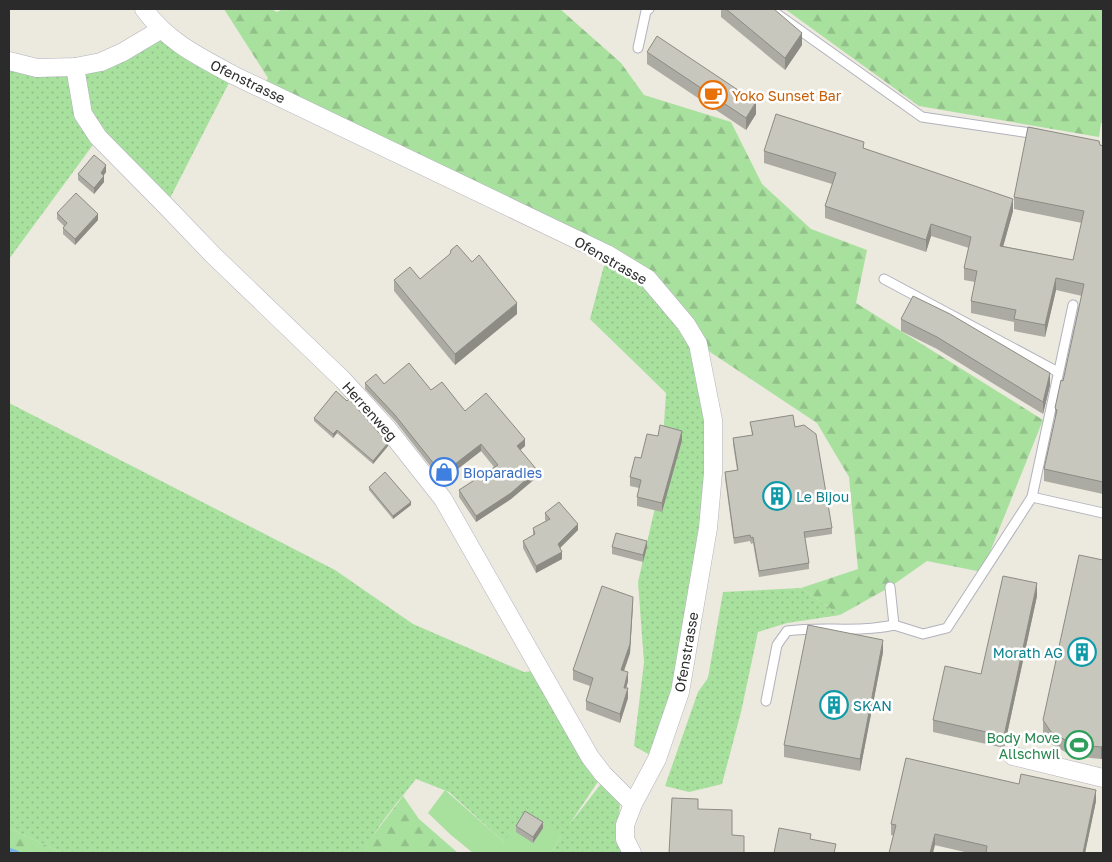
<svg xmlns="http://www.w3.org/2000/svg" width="1112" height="862" font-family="'Golos Text',sans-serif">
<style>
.grass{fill:url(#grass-dots)}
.forest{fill:url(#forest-firs)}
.park{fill:#a8e09e}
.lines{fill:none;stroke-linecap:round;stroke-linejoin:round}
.stream{stroke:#78b4e8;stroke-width:5}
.lane-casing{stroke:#b2b2be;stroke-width:11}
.street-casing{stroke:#b2b2be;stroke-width:19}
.lane{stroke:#fff;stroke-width:9}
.street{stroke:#fff;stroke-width:18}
.wall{fill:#acaba3}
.shaded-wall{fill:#8c8b84}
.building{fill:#c8c7bd;stroke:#8c8b84}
.labels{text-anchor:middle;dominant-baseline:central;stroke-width:5;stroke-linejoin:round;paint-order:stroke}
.street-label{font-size:14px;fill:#2b2b2b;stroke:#fff}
.food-label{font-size:14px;fill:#c56008;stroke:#fff;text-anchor:start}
.shop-label{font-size:14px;fill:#366cbe;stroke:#fff;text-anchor:start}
.culture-label{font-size:14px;fill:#0d838f;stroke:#fff;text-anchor:start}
.leisure-label{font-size:14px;fill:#27864d;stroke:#fff;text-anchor:end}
</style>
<defs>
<pattern id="grass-dots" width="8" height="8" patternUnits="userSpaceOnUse" patternTransform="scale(1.25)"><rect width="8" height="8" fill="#a8e09e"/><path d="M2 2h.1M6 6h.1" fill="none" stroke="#91c088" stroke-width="1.8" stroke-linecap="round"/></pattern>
<pattern id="forest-firs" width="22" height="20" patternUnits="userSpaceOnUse" patternTransform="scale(1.25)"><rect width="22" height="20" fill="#a8e09e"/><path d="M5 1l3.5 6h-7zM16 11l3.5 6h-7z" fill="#91c088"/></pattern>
</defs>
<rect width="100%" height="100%" fill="#ece9de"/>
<!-- grass -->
<g class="grass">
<polygon points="160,30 233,75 166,206 98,138 9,259 9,61 75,67"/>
<polygon points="607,254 686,324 713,420 708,528 657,759 634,746 644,662 638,582 660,486 666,393 590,319"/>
<path d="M 9,403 L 335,570 L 413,624 L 524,672 L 541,670 L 603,774 L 569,825 L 604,780 L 620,804 L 618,829 L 624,853 L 551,853 L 561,836 L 504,842 L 449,792 L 416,779 C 397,803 377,826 363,853 L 62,853 L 9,828 Z"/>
<polygon points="801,588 840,615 787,623 758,632 741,712 722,784 689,792 665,786 698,692 708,678 723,592"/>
</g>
<!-- forest -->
<g class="forest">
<polygon points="224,9 271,9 277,12 283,9 560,9 621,63 644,95 731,122 762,184 811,229 867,250 856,303 1043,420 982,572 927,561 890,587 840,615 801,588 858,569 849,477 817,423 698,344 648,279 262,88 268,78"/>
<polygon points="785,9 1103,9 1103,123 1101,123 1099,137 919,106"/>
<polygon points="403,796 419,819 458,853 363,853 369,841"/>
<polygon points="9,828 62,853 9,853"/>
</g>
<!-- park -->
<polygon class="park" points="445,790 504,842 526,809 561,836 551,853 473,853 451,835 428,813"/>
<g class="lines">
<!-- stream -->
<polyline class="stream" points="9,850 17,853"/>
<defs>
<g id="lane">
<polyline points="770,9 922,117 1037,134"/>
<polyline points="638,48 646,11 649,9"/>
<polyline points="884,279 1058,372"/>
<polyline points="1032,497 1073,305"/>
<polyline points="890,587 894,625 923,634 947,628 1032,497 1103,513"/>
<path d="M 766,701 L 777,645 L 787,631 C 823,626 857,633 894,625"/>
</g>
<g id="street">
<path d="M 144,9 C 168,42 198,56 233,75 L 607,254 L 648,279 L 686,324 L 698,344 L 713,420 L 713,473 L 708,528 L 680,692 L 657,759 L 633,804 L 625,825 L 625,839 L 632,853"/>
<polyline points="9,61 37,68 75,67 101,62 123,52 160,30"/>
<polyline points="75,67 83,114 98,137 166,206 213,255 343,380 387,428 443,499 590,757 603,774 633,804"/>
<polyline points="1013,756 1103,778"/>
</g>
</defs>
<!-- lane casing -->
<use href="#lane" class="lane-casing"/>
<!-- street casing -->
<use href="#street" class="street-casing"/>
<!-- lane -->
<use href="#lane" class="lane"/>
<!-- street -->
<use href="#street" class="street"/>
</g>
<!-- wall -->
<g class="wall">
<polygon points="721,9 774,9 802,45 785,70 721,17"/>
<polygon points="647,52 756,114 746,130 647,64"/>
<polygon points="1100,145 1103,146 1103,494 1044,481 1044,469 1055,420 1055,408 1063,381 1082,296 1056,290 1045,337 1014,331 1014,322 971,313 971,301 975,282 964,280 964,268 969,248 931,236 926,252 825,218 825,206 832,184 764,163 764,151 864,148 1013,211 1003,246 1073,260 1082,223 1014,209 1014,197"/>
<polygon points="106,172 104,175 104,182 94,194 78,180 78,174"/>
<polygon points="57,213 98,220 75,245 63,234 63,228 64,226 57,219"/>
<polygon points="420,279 517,314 455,365 394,291 394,280"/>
<polygon points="901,319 1050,385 1043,414 937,349 901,331"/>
<polygon points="365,383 384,384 431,390 465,411 525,446 520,450 537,477 511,499 476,522 459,497 459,490 494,467 481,451 442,481 395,421 365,389"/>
<polygon points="314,418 388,446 373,464 337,433 333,438 314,421"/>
<polygon points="750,422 795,427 832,528 832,534 805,538 809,563 809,569 759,577 753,543 751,544 750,541 734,544 725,478 725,472 737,470 733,444 733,438 752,435"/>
<polygon points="658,436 682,440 662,512 637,506 637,497 639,488 630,486 630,477 641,458"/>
<polygon points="369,487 411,505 393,519 369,490"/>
<polygon points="545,513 578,530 560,548 562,559 536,573 523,548 523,541 533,535 533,528 546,521 545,520"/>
<polygon points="612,547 647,547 643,562 612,554"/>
<polygon points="1103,560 1103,758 1101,759 1081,757 1067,753 1051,744 1043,733 1043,720"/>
<polygon points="1037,596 1004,748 933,732 933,720 981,674"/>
<polygon points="633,606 630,653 624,671 628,681 626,688 628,698 620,723 586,710 586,701 590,686 573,680 573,670"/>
<polygon points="883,652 860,771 784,757 784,745"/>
<polygon points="1096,801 1085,853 969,853 891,835 891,824"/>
<polygon points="516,826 543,828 533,843 516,832"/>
</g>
<!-- shaded-wall -->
<g class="shaded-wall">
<polygon points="802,33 802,45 785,70 785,58"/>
<polygon points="756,102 756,114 746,130 746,118"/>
<polygon points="106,165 106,172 101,179 101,173"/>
<polygon points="104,176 104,182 94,194 94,188"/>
<polygon points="1013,199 1013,211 1000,258 1000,246"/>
<polygon points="98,214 98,220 75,245 75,239"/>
<polygon points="931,224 931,236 926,252 926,240"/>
<polygon points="1056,278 1056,290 1045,337 1045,325"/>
<polygon points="517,303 517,314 455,365 455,354"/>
<polygon points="1050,373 1050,385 1043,414 1043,402"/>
<polygon points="337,430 337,433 333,438 333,434"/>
<polygon points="682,431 682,440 662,512 662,503"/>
<polygon points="525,439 525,446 517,453 517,446"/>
<polygon points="388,443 388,446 373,464 373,461"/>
<polygon points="481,444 481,451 442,481 442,474"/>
<polygon points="537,470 537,477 511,499 476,522 476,516"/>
<polygon points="411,502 411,505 393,519 393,516"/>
<polygon points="578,524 578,530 558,550 558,544"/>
<polygon points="647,541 647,547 643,562 643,555"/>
<polygon points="562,552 562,559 536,573 536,566"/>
<polygon points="1037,583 1037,596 1004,748 1004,736"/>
<polygon points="633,597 630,653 621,679 621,670"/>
<polygon points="883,640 883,652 860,771 860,759"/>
<polygon points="628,672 628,681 624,697 624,688"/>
<polygon points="628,688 628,698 620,723 620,714"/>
<polygon points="1103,746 1103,758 1101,759 1101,747"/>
<polygon points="1096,790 1096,801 1085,853 1083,853"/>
<polygon points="543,822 543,828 533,843 533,837"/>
<polygon points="935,834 935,845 933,853 930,853"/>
</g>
<!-- building -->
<g class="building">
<polygon points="726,9 774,9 802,33 785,58"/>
<polygon points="657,36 756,102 746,118 647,52"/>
<polygon points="776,114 864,142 863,148 1013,199 1000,246 1073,260 1084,211 1014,197 1028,127 1099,141 1100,145 1103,146 1103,482 1044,469 1057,410 1055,408 1061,380 1063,381 1084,284 1056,278 1045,325 1014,319 1016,310 971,301 977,271 964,268 971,237 931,224 926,240 825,206 836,173 764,151"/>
<polygon points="94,155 106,165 101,173 104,176 94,188 78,174"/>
<polygon points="76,193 98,214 75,239 63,228 67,223 57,213"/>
<polygon points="457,245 472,262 479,255 517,303 455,354 394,280 410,267 420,279 450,254 451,250"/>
<polygon points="913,296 950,314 1050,373 1043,402 937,337 901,319"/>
<polygon points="409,363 431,390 442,382 465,411 486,393 525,439 517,446 537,470 511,493 476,516 459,490 498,465 481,444 442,474 395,415 365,383 376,374 384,384"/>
<polygon points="336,391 347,401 349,399 388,443 373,461 337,430 333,434 314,418"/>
<polygon points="793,415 795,427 804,425 816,434 832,528 804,532 809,563 759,571 753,537 751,538 750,535 734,538 725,472 738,470 733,438 753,435 750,422"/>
<polygon points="660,425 682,431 662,503 637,497 641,480 630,477 635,457 641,458 647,434 658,436"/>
<polygon points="385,472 411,502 393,516 369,487"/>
<polygon points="559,502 578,524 558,544 562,552 536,566 523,541 535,534 533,528 550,519 545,513"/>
<polygon points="616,533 647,541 643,555 612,547"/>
<polygon points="1079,555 1103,560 1103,746 1101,747 1081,745 1067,741 1051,732 1043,720"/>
<polygon points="1003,576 1037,583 1004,736 933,720 945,666 981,674"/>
<polygon points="602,586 633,597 630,644 621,670 628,672 624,688 628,688 620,714 586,701 593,678 573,670"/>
<polygon points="808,625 883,640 860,759 784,745"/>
<polygon points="906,758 1019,784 1021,774 1096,790 1083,853 986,853 987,846 935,834 930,853 889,853 896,825 891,824"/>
<polygon points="672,798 698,799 698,809 732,810 732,835 744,836 744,853 669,853"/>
<polygon points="525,811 543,822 533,837 516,826"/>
<polygon points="779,828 811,834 810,839 836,844 834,853 774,853"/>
</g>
<!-- icons -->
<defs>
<symbol id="cafe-ring" viewBox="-11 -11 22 22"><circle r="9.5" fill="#fff" stroke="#e8710a" stroke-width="1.5"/><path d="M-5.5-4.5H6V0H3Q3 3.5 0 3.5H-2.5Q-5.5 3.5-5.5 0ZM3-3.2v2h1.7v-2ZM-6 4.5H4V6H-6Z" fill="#e8710a"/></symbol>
<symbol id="shop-ring" viewBox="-11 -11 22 22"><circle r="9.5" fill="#fff" stroke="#3f7fe0" stroke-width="1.5"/><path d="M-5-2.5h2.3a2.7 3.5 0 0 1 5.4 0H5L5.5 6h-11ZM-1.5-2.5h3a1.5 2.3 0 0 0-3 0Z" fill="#3f7fe0"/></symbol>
<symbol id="building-ring" viewBox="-11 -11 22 22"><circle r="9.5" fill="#fff" stroke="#0f9aa8" stroke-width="1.5"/><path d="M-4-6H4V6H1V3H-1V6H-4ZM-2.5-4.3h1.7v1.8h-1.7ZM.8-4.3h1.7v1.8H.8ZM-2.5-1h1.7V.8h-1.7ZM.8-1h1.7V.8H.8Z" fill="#0f9aa8"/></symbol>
<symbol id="stadium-ring" viewBox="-11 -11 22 22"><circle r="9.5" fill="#fff" stroke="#2e9e5b" stroke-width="1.5"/><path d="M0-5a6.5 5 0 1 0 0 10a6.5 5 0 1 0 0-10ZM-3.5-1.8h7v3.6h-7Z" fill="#2e9e5b"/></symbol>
</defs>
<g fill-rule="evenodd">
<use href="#cafe-ring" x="697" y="79" width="32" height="32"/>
<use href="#shop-ring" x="428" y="456" width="32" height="32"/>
<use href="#building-ring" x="761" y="480" width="32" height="32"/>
<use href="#building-ring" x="1066" y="636" width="32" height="32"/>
<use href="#building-ring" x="818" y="689" width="32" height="32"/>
<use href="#stadium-ring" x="1063" y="729" width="32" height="32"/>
</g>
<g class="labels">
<!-- street labels -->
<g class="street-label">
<text transform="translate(248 81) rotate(26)">Ofenstrasse</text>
<text transform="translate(611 260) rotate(30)">Ofenstrasse</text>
<text transform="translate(370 411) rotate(48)">Herrenweg</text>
<text transform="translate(686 652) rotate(-80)">Ofenstrasse</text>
</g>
<!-- food labels -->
<g class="food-label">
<text x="732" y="95">Yoko Sunset Bar</text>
</g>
<!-- shop labels -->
<g class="shop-label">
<text x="463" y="472">Bioparadies</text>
</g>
<!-- culture labels -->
<g class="culture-label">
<text x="796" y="496">Le Bijou</text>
<text x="1063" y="652" text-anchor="end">Morath AG</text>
<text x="853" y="705">SKAN</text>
</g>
<!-- leisure labels -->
<g class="leisure-label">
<text x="1060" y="737">Body Move<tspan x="1060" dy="16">Allschwil</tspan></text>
</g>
</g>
<!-- border -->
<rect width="1112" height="862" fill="none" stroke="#2b2b2b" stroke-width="20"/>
</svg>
